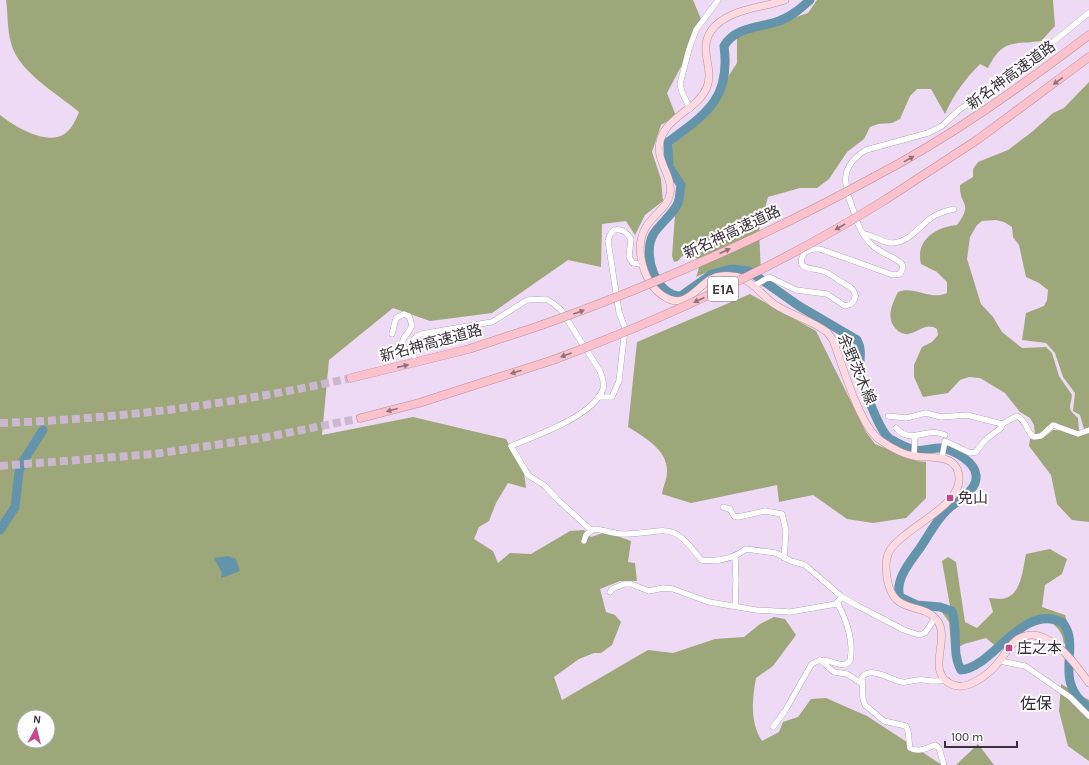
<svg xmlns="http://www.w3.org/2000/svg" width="1089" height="765" font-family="Karla,'Noto Sans JP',sans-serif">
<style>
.forest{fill:#9da77a;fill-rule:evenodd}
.water{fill:#6494ac}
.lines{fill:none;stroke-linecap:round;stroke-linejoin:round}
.river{stroke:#6494ac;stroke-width:9}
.highway-tunnel{stroke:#cbb8d0;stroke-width:8;stroke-dasharray:8 4;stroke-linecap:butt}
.minor-casing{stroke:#927f97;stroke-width:6}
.major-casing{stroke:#b78f9a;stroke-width:8}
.highway-casing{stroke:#b78f9a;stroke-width:9}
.minor{stroke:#fff;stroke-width:5.5}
.major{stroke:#fddae1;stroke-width:7}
.highway{stroke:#fbc1cd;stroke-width:8}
.highway-bridge-casing{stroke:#b78f9a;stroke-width:9;stroke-linecap:butt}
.highway-bridge{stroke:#fbc1cd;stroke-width:8}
.oneway{fill:#90727d}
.poi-dot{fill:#ca478e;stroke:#fff;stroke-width:1.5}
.labels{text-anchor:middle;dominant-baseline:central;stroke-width:4;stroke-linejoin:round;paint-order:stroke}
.shield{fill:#fff;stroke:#746f76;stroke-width:1}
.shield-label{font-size:14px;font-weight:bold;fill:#39313b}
.street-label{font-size:15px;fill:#39313b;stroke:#fff}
.poi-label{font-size:15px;fill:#39313b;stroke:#fff;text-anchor:start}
.neighbourhood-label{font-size:16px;fill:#36263a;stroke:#fff}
</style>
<rect width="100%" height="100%" fill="#efdaf5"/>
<!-- forest -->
<g class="forest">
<path d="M 6,0 L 693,0 L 701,19 L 685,59 L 667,93 L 676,116 L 661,125 L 652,152 L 661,179 L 663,201 L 645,215 L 635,235 L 626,221 L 602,224 L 601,267 L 568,260 L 492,313 L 430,321 L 393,308 L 329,360 L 322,435 L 413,417 L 506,439 L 524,473 L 526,488 L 508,483 L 496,503 L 489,521 L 479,527 L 474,539 L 493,551 L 498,563 L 510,553 L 531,554 L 570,531 L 584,530 L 591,537 L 606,532 L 631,541 L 628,562 L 635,563 L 637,581 L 620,581 L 600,589 L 606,612 L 615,615 L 621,622 L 612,645 L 601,653 L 594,653 L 579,659 L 554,677 L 562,700 L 648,650 L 673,653 L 715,639 L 744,637 L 760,624 L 774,617 L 785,619 L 796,635 L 773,666 L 756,678 C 752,699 750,723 762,741 L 779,732 L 783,722 L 798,717 L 811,699 L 826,698 L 867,716 L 942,765 L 0,765 L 0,115 C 14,126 39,141 57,137 C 69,135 75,122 79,112 C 58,94 18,72 11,43 C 7,30 8,14 6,0 ZM 24,717 L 48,717 L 48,741 L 24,741 Z"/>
<path d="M 817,0 L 1053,0 L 1055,26 L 1041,41 C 1013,45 1003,38 988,68 L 980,64 C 965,79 954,94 945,114 L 931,89 L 917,89 L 910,96 L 900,119 L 892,123 L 878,124 L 870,127 L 864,139 L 847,152 L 829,179 L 817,188 L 800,188 L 768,197 L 759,230 L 761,273 L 759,276 C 736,259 720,267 696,277 C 702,264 699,251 682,256 L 678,261 L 674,262 L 672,256 L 677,188 L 671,165 L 673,143 L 720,89 L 737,63 L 737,37 L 808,13 Z"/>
<path d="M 1089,82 L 1089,428 L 1084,429 L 1080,415 L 1073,411 L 1075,393 L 1063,377 L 1055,353 L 1046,343 L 1022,340 L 1026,313 L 1044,306 L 1047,300 L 1048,290 L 1039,283 L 1026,277 L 1019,245 L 1013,237 L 1012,227 L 1004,222 L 996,220 L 982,221 L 977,225 L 970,237 L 967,259 L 981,304 L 993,317 L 1002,332 L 1022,348 L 1046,347 L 1052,353 L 1059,376 L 1072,395 C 1070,410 1067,408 1078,418 L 1079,431 L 1077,432 L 1054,422 L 1051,423 L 1044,431 L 1035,435 L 1034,425 L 1030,418 L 1020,412 L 1005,393 L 980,378 L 969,377 L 960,380 L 948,393 L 923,397 L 914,377 L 914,365 L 922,347 L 932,342 L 938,335 L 937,329 C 926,322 919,332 908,334 C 905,335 899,332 897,330 C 885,319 892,304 898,292 C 914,285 930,301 947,293 L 947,282 L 937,272 L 921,264 C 915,241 935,227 957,225 C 974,202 959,206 960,185 L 973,177 L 973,169 L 978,162 L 1008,150 L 1033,131 L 1053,113 L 1064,108 Z"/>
<path d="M 750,294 L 816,331 L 866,432 L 875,444 L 917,461 L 926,462 L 926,498 L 906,518 L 873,523 L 847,519 L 813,495 L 779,502 L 777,485 L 691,503 L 662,494 C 663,487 667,479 667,472 C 668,450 644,437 628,427 L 637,342 Z"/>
<path d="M 1053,430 L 1089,432 L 1089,522 L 1072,520 L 1057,504 L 1051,475 L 1029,446 L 1030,439 C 1039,441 1047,436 1053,430 Z"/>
<path d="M 1050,549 L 1067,559 L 1062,574 L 1045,585 L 1042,607 L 1065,615 L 1072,639 L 1064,644 C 1062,629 1055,625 1043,617 L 1017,631 L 998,648 L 986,638 L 964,644 L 957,648 L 951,645 L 949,622 L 941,611 L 950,606 L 942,561 L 948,557 L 956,562 L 965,622 L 977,628 L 993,612 L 989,598 C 994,598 1001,600 1005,598 C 1022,594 1023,567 1026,554 Z"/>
<polygon points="1061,684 1089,700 1089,761 1068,746 1059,711"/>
<polygon points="978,744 994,765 956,765"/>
</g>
<!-- water -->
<polygon class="water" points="228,556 236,559 240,571 221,578 222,573 214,558"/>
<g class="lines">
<!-- river -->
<g class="river">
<path d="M 810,0 C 800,9 792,16 779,21 C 760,28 736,26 724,46 C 731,99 706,114 668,142 L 669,167 L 681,185 C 680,190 680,198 678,203 C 673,215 659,224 653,235 C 642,255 656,296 681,296 L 712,274 L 731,269 L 749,271 L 799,306 L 857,340 C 863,351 859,359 860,370 C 862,384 879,431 890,439 C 897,443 906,448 915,450 C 924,452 933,447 942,448 C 954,450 975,462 976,475 C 978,492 955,501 946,511 C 935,522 929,535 920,548 C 911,561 894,580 900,597 L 917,605 L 940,607 L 952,611 C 959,630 951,653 961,670 C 993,668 1023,601 1063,623 C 1082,648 1051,680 1089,708"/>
<polyline points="0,530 15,507 19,472 22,463 43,430"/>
</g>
<!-- highway-tunnel -->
<g class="highway-tunnel">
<path d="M 0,423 C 119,419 235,404 351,378"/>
<polyline points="0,466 154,454 262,438 361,418"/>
</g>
<defs>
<g id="minor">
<polyline points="690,109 682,92 680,84 689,49 696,30 718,0"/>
<path d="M 863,234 C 873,234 881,243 892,243 C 908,243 919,227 931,218 C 937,213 946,211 954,209"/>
<path d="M 754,286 L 769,277 L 796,290 L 827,294 L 845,306 L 851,304 C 863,292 847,285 838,280 C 834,277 830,274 825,272 C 816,267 792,272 805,252 L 814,249 L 820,249 L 893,275 L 900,274 L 903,268 L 902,264 C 892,255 878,253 869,242 C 861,234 857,223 854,212 C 844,186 838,167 866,150 L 928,133 L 942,126 L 959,110 L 1023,66 L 1089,13"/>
<path d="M 392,334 L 396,318 L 404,314 L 409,316 L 412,325 C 409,335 398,338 405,349 L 413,351"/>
<path d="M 414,356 C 411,345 410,339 421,334 L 492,322 L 527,300 L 546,299 L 554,304 L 561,310 L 600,371 C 602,377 605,383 603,389 C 594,416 535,436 511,446 L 528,475 L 545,486 L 559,501 L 591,530"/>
<path d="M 598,397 L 612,397 L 619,381 L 625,328 L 619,312 L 608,241 L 610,235 L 614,230 C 623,229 626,232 631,239 L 629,257 L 633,263 L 642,264"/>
<polyline points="888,416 906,418 926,413 941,417 967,415 1002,424"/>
<path d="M 896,428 C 913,446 925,426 945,435"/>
<polyline points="914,456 915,436"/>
<path d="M 942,457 L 945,441 L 970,453 L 976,452 L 985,440 L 1001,428 L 1002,424 L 1017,416 C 1028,422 1026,432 1034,437 L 1041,436 L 1053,425 L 1078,434 L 1089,430"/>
<polyline points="723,507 730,509 734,516 738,517 765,511 782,514 786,531 784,558"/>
<path d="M 584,541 L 586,535 L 594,529 C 605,530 616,535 627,534 C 669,532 672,520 701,560 C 718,562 733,559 746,549 L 776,553 L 791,561 L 805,565 L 842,597 L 856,605 L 904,630 L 919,635 L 925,633 L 935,618"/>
<polyline points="610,592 612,589 624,584 631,584 649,591 663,588 673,589 709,602 756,610 790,612 836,604 842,597"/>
<polyline points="735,606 736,580 735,557"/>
<polyline points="820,660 834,672 847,674 861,683"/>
<polyline points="1000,661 1025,666 1070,697 1089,716"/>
<path d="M 773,727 L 785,711 L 811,665 C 823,655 831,664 845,665 L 850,661 C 854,642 846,619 837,602"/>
<path d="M 944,765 L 939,748 L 935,745 C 927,748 918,753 910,748 C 908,740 910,733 906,726 L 884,721 L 865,705 L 863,699 L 862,677 C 872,666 890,680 902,682 C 908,683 912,680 918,680 C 928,679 931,683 945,680"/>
</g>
<path id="major" d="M 785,0 C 762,8 734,8 715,26 C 695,47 715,66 707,87 C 699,107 676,113 665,130 C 648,157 674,172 670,194 C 667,208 654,214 646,227 C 633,248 644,285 665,297 C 683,309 695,290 708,281 C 715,276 724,275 732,276 C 750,277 760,294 774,304 C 790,315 811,320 827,332 L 833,340 C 842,364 860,427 880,440 C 890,447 902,454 913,456 C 929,459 957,452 959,477 C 962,507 902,528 889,552 C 885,560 886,569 887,578 C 893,616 920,601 936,619 C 952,637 926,669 949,683 C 966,694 991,673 1001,659 C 1006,653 1010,644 1018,639 C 1046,622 1075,663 1089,683"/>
<g id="highway">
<path d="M 874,177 C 951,137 1020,87 1089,35"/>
<polyline points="885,200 977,140 1089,57"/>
<polyline points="351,378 469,349 542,325"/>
<polyline points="361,418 419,403 553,360"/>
</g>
</defs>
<!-- minor casing -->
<use href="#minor" class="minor-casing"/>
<!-- major casing -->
<use href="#major" class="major-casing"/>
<!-- highway casing -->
<use href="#highway" class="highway-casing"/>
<!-- minor -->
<use href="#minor" class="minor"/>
<!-- major -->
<use href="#major" class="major"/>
<!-- highway -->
<use href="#highway" class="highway"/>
<defs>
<g id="highway-bridge">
<path d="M 542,325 C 657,284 768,235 874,177"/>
<path d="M 553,360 C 669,317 780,265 885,200"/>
</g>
</defs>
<!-- highway-bridge casing -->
<use href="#highway-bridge" class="highway-bridge-casing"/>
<!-- highway-bridge -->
<use href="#highway-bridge" class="highway-bridge"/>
</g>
<!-- one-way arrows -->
<defs><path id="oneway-solid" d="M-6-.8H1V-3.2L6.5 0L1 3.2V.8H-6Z"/></defs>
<g class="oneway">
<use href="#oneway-solid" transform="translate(1058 81) rotate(144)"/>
<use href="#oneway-solid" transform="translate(909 159) rotate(-29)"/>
<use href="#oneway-solid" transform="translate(840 227) rotate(150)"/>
<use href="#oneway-solid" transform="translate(725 251) rotate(-25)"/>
<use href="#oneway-solid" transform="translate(699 300) rotate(155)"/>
<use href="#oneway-solid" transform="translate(579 312) rotate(-20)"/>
<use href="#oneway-solid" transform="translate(566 355) rotate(160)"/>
<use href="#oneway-solid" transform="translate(403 366) rotate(-13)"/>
<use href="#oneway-solid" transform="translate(516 372) rotate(162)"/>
<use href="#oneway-solid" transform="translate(392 410) rotate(165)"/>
</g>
<!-- markers -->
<g class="poi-dot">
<rect x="946" y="494" width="8" height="8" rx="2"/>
<rect x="1005" y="644" width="8" height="8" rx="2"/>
</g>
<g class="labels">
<!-- shield labels -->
<rect class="shield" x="708" y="277" width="30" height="24" rx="3"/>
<g class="shield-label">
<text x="723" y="289">E1A</text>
</g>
<!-- street labels -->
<g class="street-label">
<text transform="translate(1011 75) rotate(-36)">新名神高速道路</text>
<text transform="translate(732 232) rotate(-25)">新名神高速道路</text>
<text transform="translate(431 343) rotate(-15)">新名神高速道路</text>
<text transform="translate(857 369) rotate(67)">余野茨木線</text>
</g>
<!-- poi labels -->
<g class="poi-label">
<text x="958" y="498">免山</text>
<text x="1017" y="648">庄之本</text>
</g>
<!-- neighbourhood labels -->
<g class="neighbourhood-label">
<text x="1036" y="703">佐保</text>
</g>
</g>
<!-- north arrow -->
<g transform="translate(36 729) rotate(7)"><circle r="19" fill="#ffffff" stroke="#b0adb1"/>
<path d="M0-3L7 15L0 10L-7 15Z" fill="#ca478e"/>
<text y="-6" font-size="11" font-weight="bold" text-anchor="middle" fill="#39313b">N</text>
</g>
<!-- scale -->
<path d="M945 741v6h72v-6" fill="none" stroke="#39313b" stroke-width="2"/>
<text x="951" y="741" font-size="12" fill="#39313b" stroke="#ffffff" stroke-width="3" paint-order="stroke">100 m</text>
</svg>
